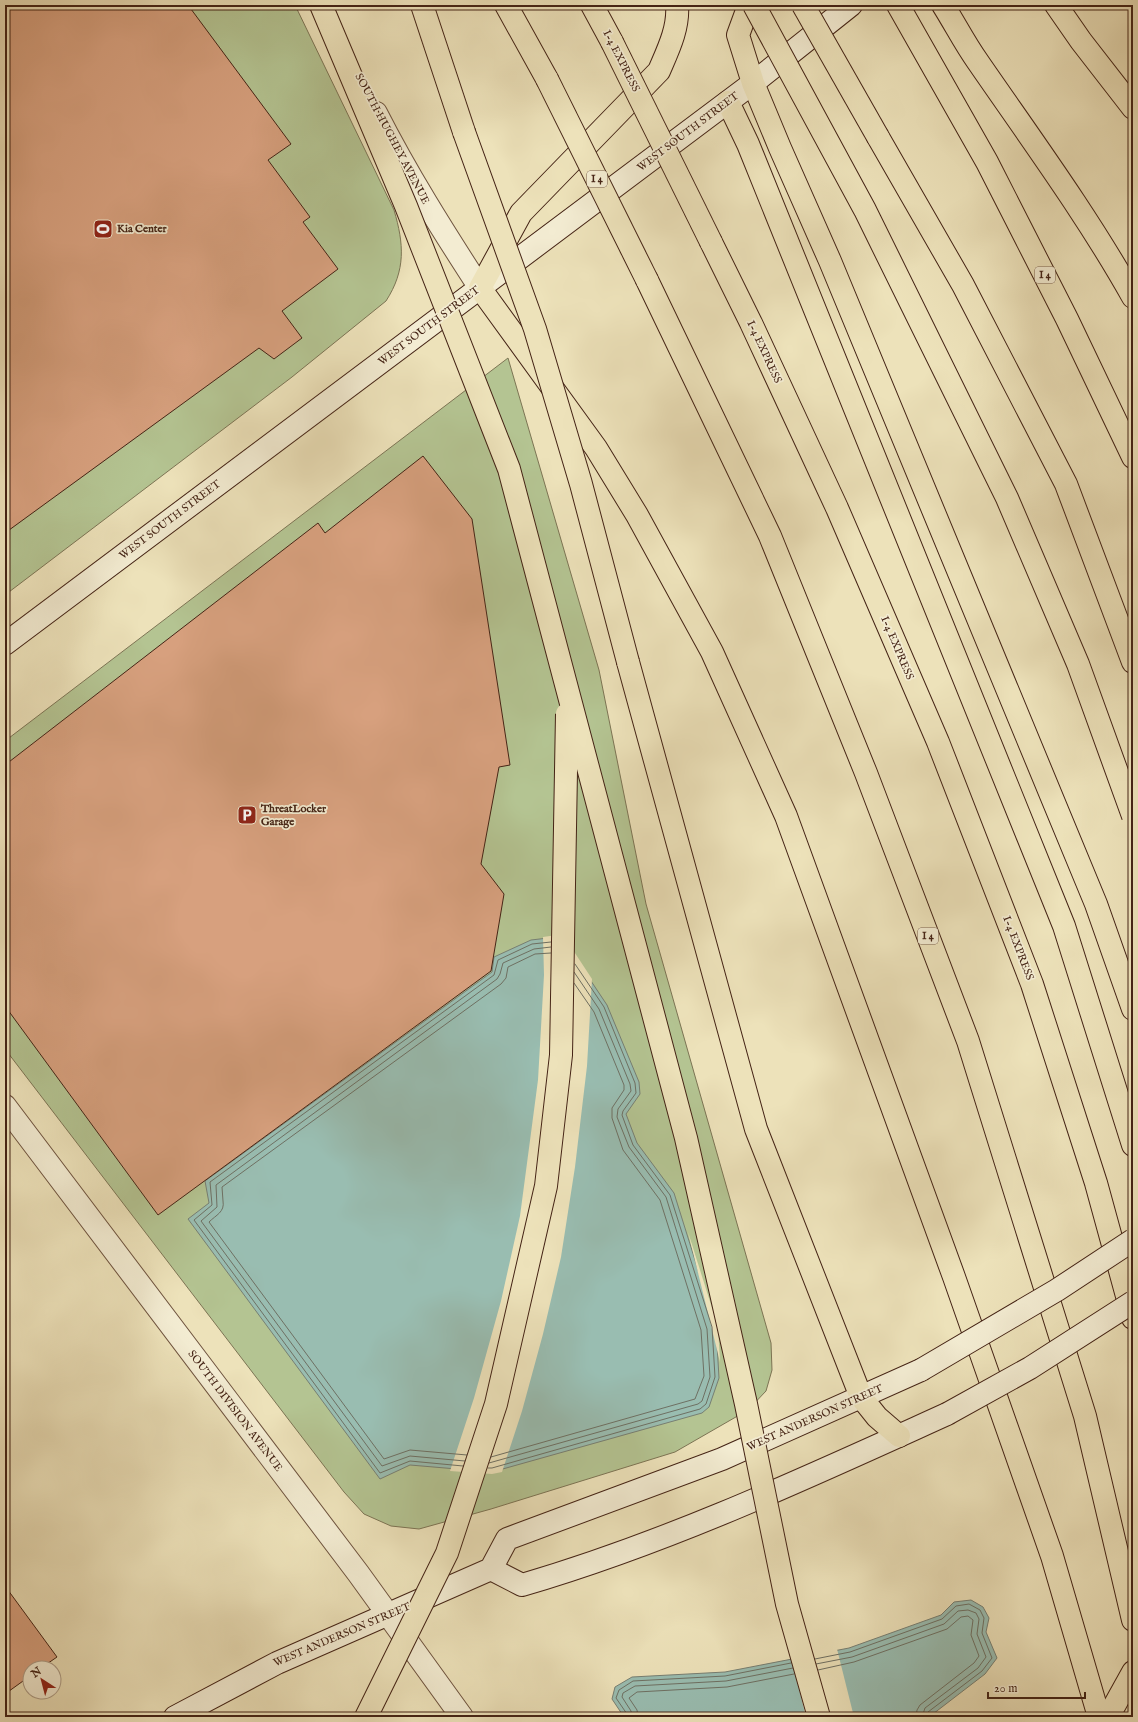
<svg xmlns="http://www.w3.org/2000/svg" width="1138" height="1722" font-family="'IM FELL English',serif">
<style>
.garden{fill:#b4c492;stroke:#7c7454}
.water{fill:#99bdb1;stroke:#777f73}
.pier{fill:#ede2ba}
.lines{fill:none;stroke-linecap:round;stroke-linejoin:round}
.shore{stroke:#6e7063;stroke-width:1}
.building{fill:#d7a07e;stroke:#442315}
.tertiary-casing{stroke:#6e533e;stroke-width:24}
.secondary-casing{stroke:#442315;stroke-width:24}
.motorway-casing{stroke:#442315;stroke-width:24}
.tertiary{stroke:#f3ecd2;stroke-width:22}
.secondary{stroke:#f3ecd2;stroke-width:22}
.motorway{stroke:#ede2ba;stroke-width:22}
.secondary-bridge-casing{stroke:#442315;stroke-width:24;stroke-linecap:butt}
.motorway-bridge-casing{stroke:#442315;stroke-width:24;stroke-linecap:butt}
.secondary-bridge{stroke:#f3ecd2;stroke-width:22}
.motorway-bridge{stroke:#ede2ba;stroke-width:22}
.labels{text-anchor:middle;dominant-baseline:central;stroke-width:3.5;stroke-linejoin:round;paint-order:stroke}
.shield{fill:#f3ecd2;stroke:#785f4e;stroke-width:1}
.shield-label{font-size:10px;font-weight:bold;fill:#442315}
.street-label{font-size:11px;fill:#442315;stroke:#f3ecd2}
.poi-label{font-size:11px;font-weight:bold;fill:#442315;stroke:#f3ecd2;text-anchor:start}
</style>
<rect width="100%" height="100%" fill="#ede2ba"/>
<filter id="stains"><feTurbulence type="fractalNoise" baseFrequency=".005" numOctaves="4"/><feColorMatrix values="0 0 0 0 .2 0 0 0 0 .09 0 0 0 0 .02 0 0 0 .5 -.17"/></filter>
<radialGradient id="worn" r=".72"><stop offset=".6" stop-color="#630" stop-opacity="0"/><stop offset="1" stop-color="#630" stop-opacity=".3"/></radialGradient>
<!-- garden -->
<g class="garden">
<path d="M 5,5 L 295,5 L 394,210 C 404,244 406,270 386,301 L 292,377 L 5,595 Z"/>
<polygon points="508,358 599,670 646,904 771,1343 772,1370 766,1391 748,1410 675,1452 491,1509 419,1529 391,1526 364,1514 344,1492 5,1049 5,741"/>
</g>
<!-- water -->
<g class="water">
<polygon points="557,937 569,948 607,1005 639,1082 640,1094 626,1114 637,1143 674,1193 716,1327 719,1378 709,1407 702,1413 492,1472 410,1465 380,1479 188,1219 209,1203 205,1181 492,972 494,957 531,940"/>
<polygon points="971,1600 983,1607 989,1618 986,1632 997,1658 985,1674 929,1717 624,1717 612,1699 615,1687 632,1677 725,1672 849,1648 941,1615 954,1602"/>
</g>
<!-- pier -->
<g class="pier">
<polygon points="557,935 571,947 592,979 587,1066 575,1167 561,1257 543,1334 522,1411 502,1472 492,1474 450,1471 474,1398 501,1301 520,1216 538,1080 544,975 543,937"/>
<polygon points="688,1232 718,1327 720,1362"/>
<polygon points="837,1649 854,1717 806,1717 791,1657"/>
</g>
<g class="lines">
<!-- shore -->
<g class="shore">
<path d="M 467,1455 L 410,1450 L 384,1459 L 209,1222 C 216,1215 225,1212 223,1201 C 223,1196 222,1192 222,1187 L 501,984 L 506,978 L 508,967 L 535,954 L 551,953"/>
<polyline points="491,1457 695,1399 704,1376 701,1330 660,1200 623,1150 612,1118 612,1108 624,1090 624,1085 594,1012 574,983"/>
<polyline points="465,1461 410,1456 382,1466 201,1221 217,1207 216,1185 497,979 500,974 503,963 534,949 551,947"/>
<polyline points="489,1463 698,1404 702,1401 710,1377 707,1329 666,1197 629,1147 617,1117 618,1109 631,1091 630,1084 599,1009 574,972"/>
<polyline points="463,1466 410,1461 380,1473 194,1220 212,1205 210,1182 494,975 498,960 532,944 551,942"/>
<polyline points="488,1468 492,1468 700,1409 706,1404 715,1377 712,1327 670,1195 633,1145 622,1115 623,1111 636,1093 635,1083 604,1007 575,964"/>
<polyline points="815,1659 850,1652 942,1619 956,1606 969,1604 980,1610 984,1618 982,1633 992,1658 982,1671 928,1712 927,1717"/>
<polyline points="816,1664 852,1657 944,1624 958,1611 968,1610 976,1613 979,1619 977,1634 986,1657 978,1668 925,1708 922,1717"/>
<polyline points="818,1670 854,1662 947,1629 961,1617 968,1616 973,1620 971,1635 979,1656 974,1663 920,1705 917,1710 916,1717"/>
<polyline points="627,1717 627,1714 616,1698 619,1690 633,1681 725,1676 791,1663"/>
<polyline points="632,1717 631,1711 622,1697 623,1693 635,1686 726,1681 793,1668"/>
<polyline points="638,1717 637,1710 629,1698 637,1692 727,1687 794,1674"/>
</g>
</g>
<!-- building -->
<g class="building">
<polygon points="5,5 188,5 291,144 268,160 310,217 303,222 338,269 282,311 302,338 274,359 259,348 5,533"/>
<polygon points="423,456 472,519 510,765 499,767 481,864 504,894 491,971 158,1215 5,1006 5,765 318,523 325,533"/>
<polygon points="5,1586 57,1657 41,1668 30,1668 30,1676 5,1694"/>
</g>
<g class="lines">
<defs>
<g id="tertiary">
<path d="M 376,113 C 407,174 443,231 480,288"/>
<polyline points="5,1106 358,1573 462,1717"/>
</g>
<g id="secondary">
<polyline points="5,644 753,83 851,5"/>
<path d="M 491,1569 L 522,1585 C 669,1542 808,1477 947,1414"/>
<polyline points="175,1717 277,1663 491,1569 507,1539 722,1459 921,1370"/>
</g>
<g id="motorway">
<polyline points="422,5 464,132"/>
<polyline points="506,5 547,79"/>
<polyline points="592,5 612,42"/>
<path d="M 677,5 C 679,28 668,50 659,71 L 521,213 L 480,288 L 596,448 L 637,515 L 712,652 L 786,816 L 954,1277 L 1052,1556 L 1099,1717"/>
<polyline points="749,5 738,35 753,83 780,148 830,261 1096,904 1133,1009"/>
<polyline points="898,5 987,162 1067,319 1133,457"/>
<path d="M 943,5 C 955,24 965,44 978,62 C 1031,139 1087,215 1133,297"/>
<polyline points="1056,5 1081,41 1133,108"/>
<polyline points="728,102 748,144 1064,926 1133,1145"/>
<polyline points="878,137 963,285 1066,484 1133,662"/>
<polyline points="711,242 751,323 837,508 938,742 1032,984 1096,1183 1133,1318"/>
<polyline points="647,280 770,536 866,773 968,1041 1085,1416 1133,1620"/>
<polyline points="628,662 756,1129 861,1397 877,1417 899,1436"/>
<polyline points="1108,1717 1133,1672"/>
</g>
</defs>
<!-- tertiary casing -->
<use href="#tertiary" class="tertiary-casing"/>
<!-- secondary casing -->
<use href="#secondary" class="secondary-casing"/>
<!-- motorway casing -->
<use href="#motorway" class="motorway-casing"/>
<!-- tertiary -->
<use href="#tertiary" class="tertiary"/>
<!-- secondary -->
<use href="#secondary" class="secondary"/>
<!-- motorway -->
<use href="#motorway" class="motorway"/>
<defs>
<g id="secondary-bridge">
<polyline points="921,1370 1057,1290 1133,1240"/>
<polyline points="947,1414 1030,1368 1133,1302"/>
</g>
<g id="motorway-bridge">
<polyline points="321,5 406,206 509,469 686,1138 746,1404 787,1604 819,1717"/>
<polyline points="754,5 865,210 1007,498 1078,664 1133,816"/>
<polyline points="803,5 878,137"/>
<polyline points="612,42 711,242"/>
<polyline points="547,79 647,280"/>
<polyline points="464,132 535,329 581,484 628,662"/>
<polyline points="366,1717 447,1553 496,1404 546,1186 561,1055 567,714"/>
</g>
</defs>
<!-- secondary-bridge casing -->
<use href="#secondary-bridge" class="secondary-bridge-casing"/>
<!-- motorway-bridge casing -->
<use href="#motorway-bridge" class="motorway-bridge-casing"/>
<!-- secondary-bridge -->
<use href="#secondary-bridge" class="secondary-bridge"/>
<!-- motorway-bridge -->
<use href="#motorway-bridge" class="motorway-bridge"/>
</g>
<!-- icons -->
<defs>
<symbol id="stadium-square" viewBox="-11 -11 22 22"><rect x="-9" y="-9" width="18" height="18" rx="4" fill="#8f2418" stroke="#f3ecd2"/><path d="M0-5a6.5 5 0 1 0 0 10a6.5 5 0 1 0 0-10ZM-3.5-1.8h7v3.6h-7Z" fill="#fff"/></symbol>
<symbol id="parking-square" viewBox="-11 -11 22 22"><rect x="-9" y="-9" width="18" height="18" rx="4" fill="#8f2418" stroke="#f3ecd2"/><path d="M-3.5-5.5H1a3.5 3.5 0 0 1 0 7H-1V5.5H-3.5ZM-1-3.4V-.6H.8a1.4 1.4 0 0 0 0-2.8Z" fill="#fff"/></symbol>
</defs>
<g fill-rule="evenodd">
<use href="#stadium-square" x="92" y="218" width="22" height="22"/>
<use href="#parking-square" x="236" y="804" width="22" height="22"/>
</g>
<g class="labels">
<!-- shield labels -->
<g class="shield">
<rect x="587" y="171" width="20" height="16" rx="3"/>
<rect x="1035" y="267" width="20" height="16" rx="3"/>
<rect x="918" y="928" width="20" height="16" rx="3"/>
</g>
<g class="shield-label">
<text x="597" y="179">I 4</text>
<text x="1045" y="275">I 4</text>
<text x="928" y="936">I 4</text>
</g>
<!-- street labels -->
<g class="street-label">
<text transform="translate(621 61) rotate(63)">I-4 EXPRESS</text>
<text transform="translate(688 132) rotate(-37)">WEST SOUTH STREET</text>
<text transform="translate(392 139) rotate(62)">SOUTH HUGHEY AVENUE</text>
<text transform="translate(429 326) rotate(-37)">WEST SOUTH STREET</text>
<text transform="translate(764 352) rotate(65)">I-4 EXPRESS</text>
<text transform="translate(170 520) rotate(-37)">WEST SOUTH STREET</text>
<text transform="translate(897 648) rotate(67)">I-4 EXPRESS</text>
<text transform="translate(1018 948) rotate(69)">I-4 EXPRESS</text>
<text transform="translate(235 1411) rotate(53)">SOUTH DIVISION AVENUE</text>
<text transform="translate(815 1418) rotate(-24)">WEST ANDERSON STREET</text>
<text transform="translate(342 1635) rotate(-23)">WEST ANDERSON STREET</text>
</g>
<!-- poi labels -->
<g class="poi-label">
<text x="117" y="229">Kia Center</text>
<text x="261" y="809">ThreatLocker<tspan x="261" dy="13">Garage</tspan></text>
</g>
</g>
<!-- margin -->
<rect width="1138" height="1722" fill="none" stroke="#ede2ba" stroke-width="20"/>
<rect x="6" y="6" width="1126" height="1710" fill="none" stroke="#442315" stroke-width="2"/>
<rect x="10" y="10" width="1118" height="1702" fill="none" stroke="#442315"/>
<!-- north arrow -->
<g transform="translate(42 1680) rotate(324)"><circle r="19" fill="#f3ecd2" stroke="#ad9c86"/>
<path d="M0-3L7 15L0 10L-7 15Z" fill="#8f2418"/>
<text y="-6" font-size="11" font-weight="bold" text-anchor="middle" fill="#442315">N</text>
</g>
<!-- scale -->
<path d="M988 1692v6h97v-6" fill="none" stroke="#442315" stroke-width="2"/>
<text x="994" y="1692" font-size="12" fill="#442315" stroke="#f3ecd2" stroke-width="3" paint-order="stroke">20 m</text>
<rect width="100%" height="100%" filter="url(#stains)"/>
<rect width="100%" height="100%" fill="url(#worn)"/>
</svg>
